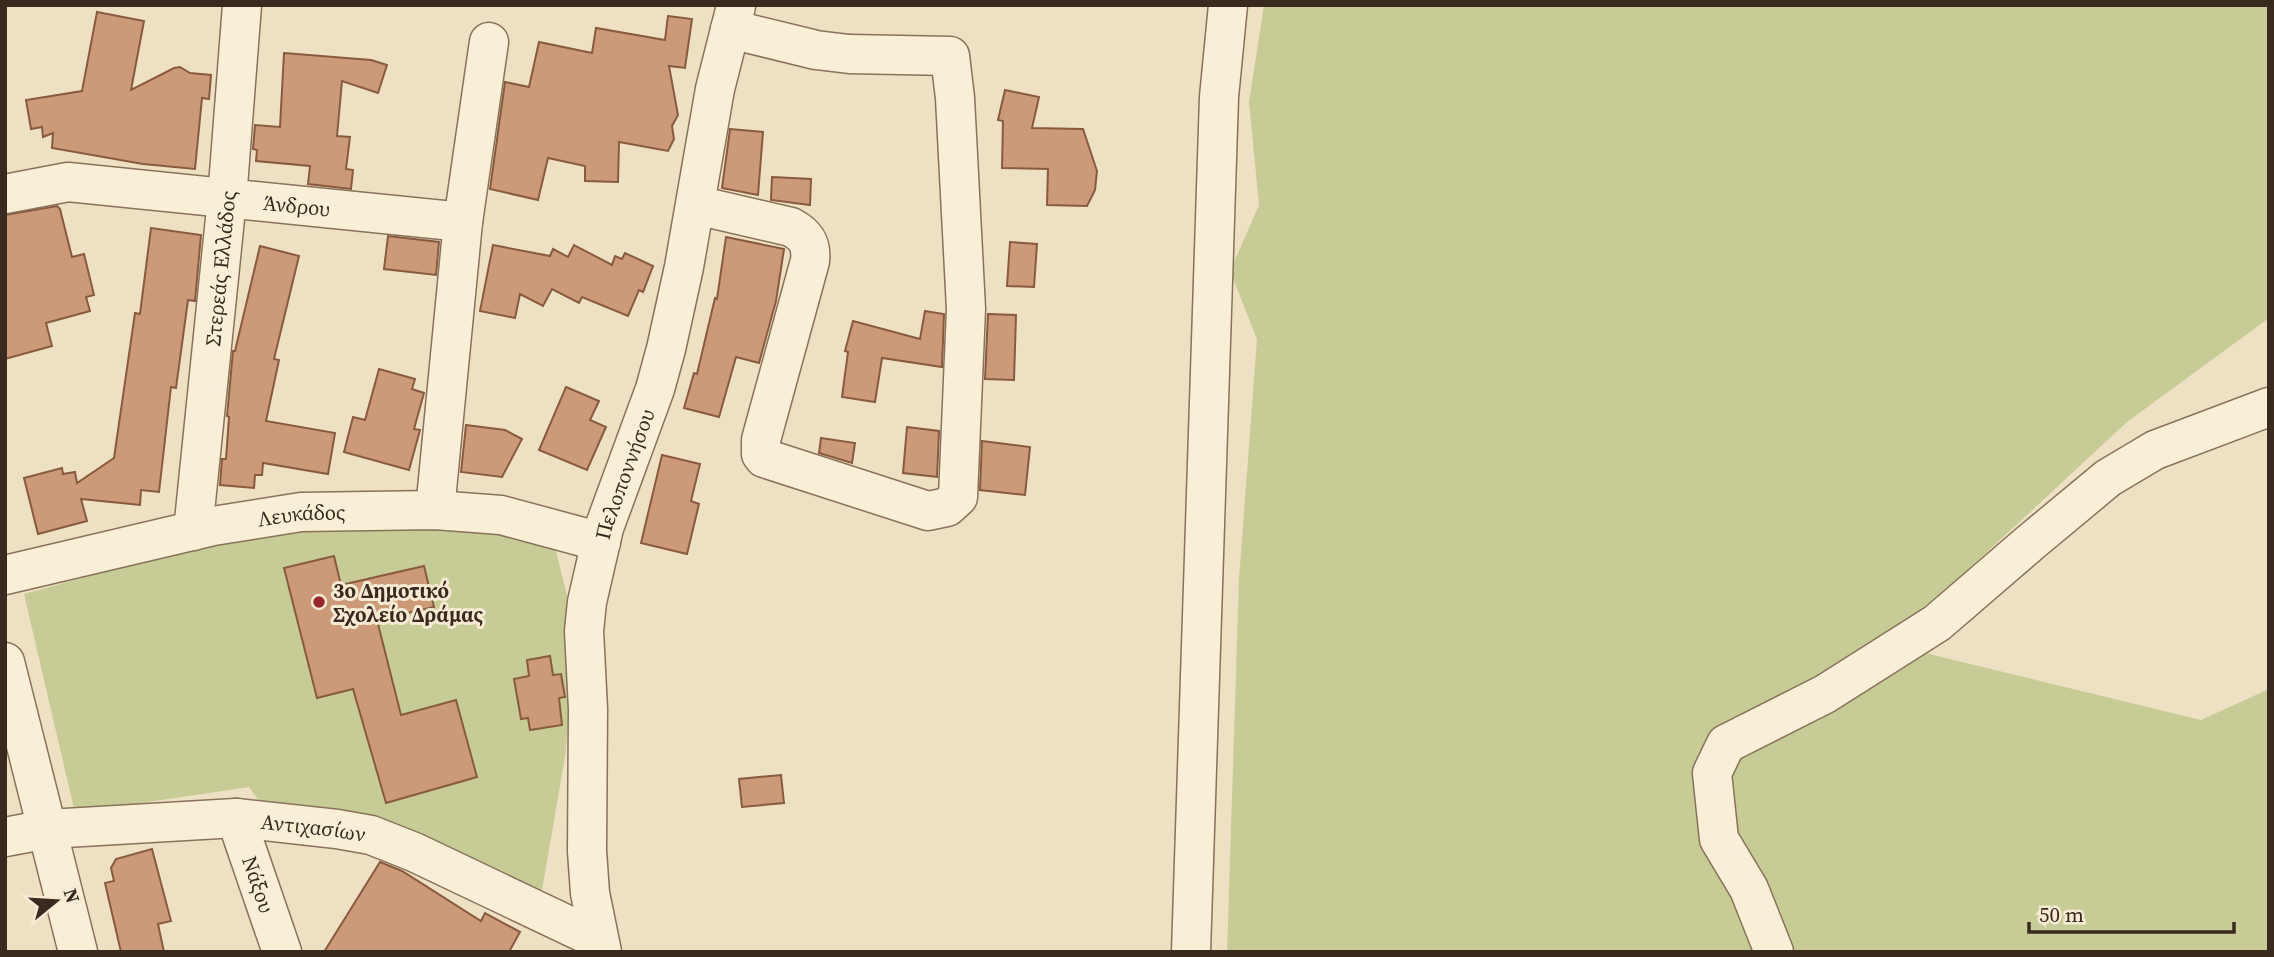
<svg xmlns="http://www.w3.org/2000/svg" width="2274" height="957" font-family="'Source Serif 4',serif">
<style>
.green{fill:#c7cc97}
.building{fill:#cc9a79;stroke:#885b3f;stroke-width:2}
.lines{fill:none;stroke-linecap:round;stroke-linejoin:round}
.minor-casing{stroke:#88725a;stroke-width:41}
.minor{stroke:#f9eed6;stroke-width:38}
.poi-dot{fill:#97292c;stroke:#f6ebd2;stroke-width:2.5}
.labels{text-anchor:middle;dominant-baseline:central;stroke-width:6;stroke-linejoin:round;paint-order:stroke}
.street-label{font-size:21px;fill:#382a1e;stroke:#f6ebd2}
.poi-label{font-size:21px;font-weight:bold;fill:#382a1e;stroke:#f6ebd2;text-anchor:start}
</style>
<rect width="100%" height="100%" fill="#eee0c3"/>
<!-- green -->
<g class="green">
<polygon points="1264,5 2269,5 2269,318 2127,422 1888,644 2201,720 2269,689 2269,952 1227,952 1239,579 1257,339 1230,271 1259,205 1249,102"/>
<polygon points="352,519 521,535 554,543 569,603 573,678 565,757 542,890 404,826 323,808 259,801 249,787 75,813 24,594 250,531"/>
</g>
<!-- building -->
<g class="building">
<polygon points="97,12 144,21 131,90 174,68 180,67 190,73 211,75 209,99 202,98 195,169 143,164 52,148 53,133 43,137 42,127 31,129 26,100 82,91"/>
<polygon points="668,16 692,19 685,68 669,66 678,115 672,126 674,139 668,151 619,142 618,182 585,181 585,166 548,158 538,200 490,189 505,82 529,87 539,42 592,53 596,28 665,40"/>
<polygon points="284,53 371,60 387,65 378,93 342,81 337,136 350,137 346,169 353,170 351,189 308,184 310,166 256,161 257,150 253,149 255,125 280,127"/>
<polygon points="1005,90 1039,97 1032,128 1083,129 1097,171 1095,190 1087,206 1047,205 1048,169 1002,168 1003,121 998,120"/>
<polygon points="730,129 763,132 758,195 722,188"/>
<polygon points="772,177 811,179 810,205 771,200"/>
<polygon points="57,206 60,209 72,257 84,254 94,295 86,297 90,311 46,323 52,346 5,359 5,215"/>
<polygon points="151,228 201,235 195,301 188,300 176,388 171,387 159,492 141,490 140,505 81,499 87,521 38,534 24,478 62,468 63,474 75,472 77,483 114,458 135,313 140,314"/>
<polygon points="388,236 439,242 436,275 384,269"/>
<polygon points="726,237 784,249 776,301 759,363 736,357 719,417 684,408 694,373 697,374 715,298 717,299"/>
<polygon points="1010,242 1037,244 1034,287 1007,286"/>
<polygon points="493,245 550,256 553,249 568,257 574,245 612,265 615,256 622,259 625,253 653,266 643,292 639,290 628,316 582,297 579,303 552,289 543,306 520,294 515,318 480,311"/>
<polygon points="260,246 299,256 274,359 279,360 266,421 335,433 328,474 263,463 262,475 255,475 254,488 220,485 222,459 226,459 229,417 227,416 233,351 235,351"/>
<polygon points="925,311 944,314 942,367 882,358 875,402 842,397 848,352 845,351 853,321 920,339"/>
<polygon points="988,314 1016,315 1014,380 985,379"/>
<polygon points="379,369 415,379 412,389 424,393 414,429 420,430 409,470 344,452 353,417 365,420"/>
<polygon points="566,387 599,401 590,420 606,427 587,470 539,450"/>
<polygon points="466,425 505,430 522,439 502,477 461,472"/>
<polygon points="907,427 939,431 937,477 903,473"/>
<polygon points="821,438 855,443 852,463 819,453"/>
<polygon points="982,441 1030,447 1025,495 980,490"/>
<polygon points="662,455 700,464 691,501 699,504 687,554 641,543"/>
<polygon points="334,556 341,585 424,566 434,607 377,620 401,715 456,700 477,777 386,803 353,689 317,698 284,568"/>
<polygon points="550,656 553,675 561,674 565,697 559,698 562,725 530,730 528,718 521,719 514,679 529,676 527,660"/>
<polygon points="781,775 784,803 742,807 739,779"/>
<polygon points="152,849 171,921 158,924 164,952 121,952 105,883 114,881 111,868 116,859"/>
<polygon points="380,862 402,871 481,921 485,913 520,932 509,952 324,952"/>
</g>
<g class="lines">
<defs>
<g id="minor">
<path id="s1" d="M 5,194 L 68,182 L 463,222"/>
<path d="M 696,205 L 791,227 C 806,235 812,244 810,261 L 761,440 L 761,454 L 764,458 L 928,511 L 947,507 L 958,497 L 966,309 L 955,98 L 950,56 L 849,54 L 816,50 L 730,29"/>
<polyline points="435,510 463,222 489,42"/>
<path id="s2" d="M 193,531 L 227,199 L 242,5"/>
<path id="s3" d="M 5,575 L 213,526 L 301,512 L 435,510 L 501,515 L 601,542"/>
<polyline points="5,662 78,952"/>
<path id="s4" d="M 236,818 L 282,952"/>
<path id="s5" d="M 5,837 L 48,829 L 236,818 L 337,829 L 371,835 L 414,852 L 599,940"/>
<path id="s6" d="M 602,952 L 590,893 L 587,851 L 588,709 L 584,631 L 587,602 L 604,528 L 655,389 L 666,349 L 684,267 L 715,89 L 736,6"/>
<polyline points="1191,952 1219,97 1228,5"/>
<polyline points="1774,952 1749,889 1719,839 1712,773 1726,744 1825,694 1937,623 2031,542 2108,478 2155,450 2269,407"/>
</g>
</defs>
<!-- minor casing -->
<use href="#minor" class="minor-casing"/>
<!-- minor -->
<use href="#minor" class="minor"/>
</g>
<!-- markers -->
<circle class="poi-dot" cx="319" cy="602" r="7"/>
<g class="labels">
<!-- street labels -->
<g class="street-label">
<text stroke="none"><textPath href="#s1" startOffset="294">Άνδρου</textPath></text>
<text stroke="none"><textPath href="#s2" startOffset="264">Στερεάς Ελλάδος</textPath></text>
<text stroke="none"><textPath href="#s6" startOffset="485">Πελοποννήσου</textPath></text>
<text stroke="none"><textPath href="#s3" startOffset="303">Λευκάδος</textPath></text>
<text stroke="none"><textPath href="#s5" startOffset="310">Αντιχασίων</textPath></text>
<text stroke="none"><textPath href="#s4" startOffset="70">Νάξου</textPath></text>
</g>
<!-- poi labels -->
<g class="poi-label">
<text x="333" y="590">3ο Δημοτικό<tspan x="333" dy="24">Σχολείο Δράμας</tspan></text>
</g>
</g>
<!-- border -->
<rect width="2274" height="957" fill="none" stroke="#382a1e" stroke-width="14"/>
<!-- north arrow -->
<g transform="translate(56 901) rotate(72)" stroke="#f6ebd2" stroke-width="5" paint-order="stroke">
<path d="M0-5L12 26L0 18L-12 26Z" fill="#382a1e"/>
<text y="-10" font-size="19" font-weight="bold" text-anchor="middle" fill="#382a1e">N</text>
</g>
<!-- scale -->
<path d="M2029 922v10h205v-10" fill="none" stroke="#382a1e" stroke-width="3.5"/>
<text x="2039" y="922" font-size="21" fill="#382a1e" stroke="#f6ebd2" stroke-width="5" paint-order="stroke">50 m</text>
</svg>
